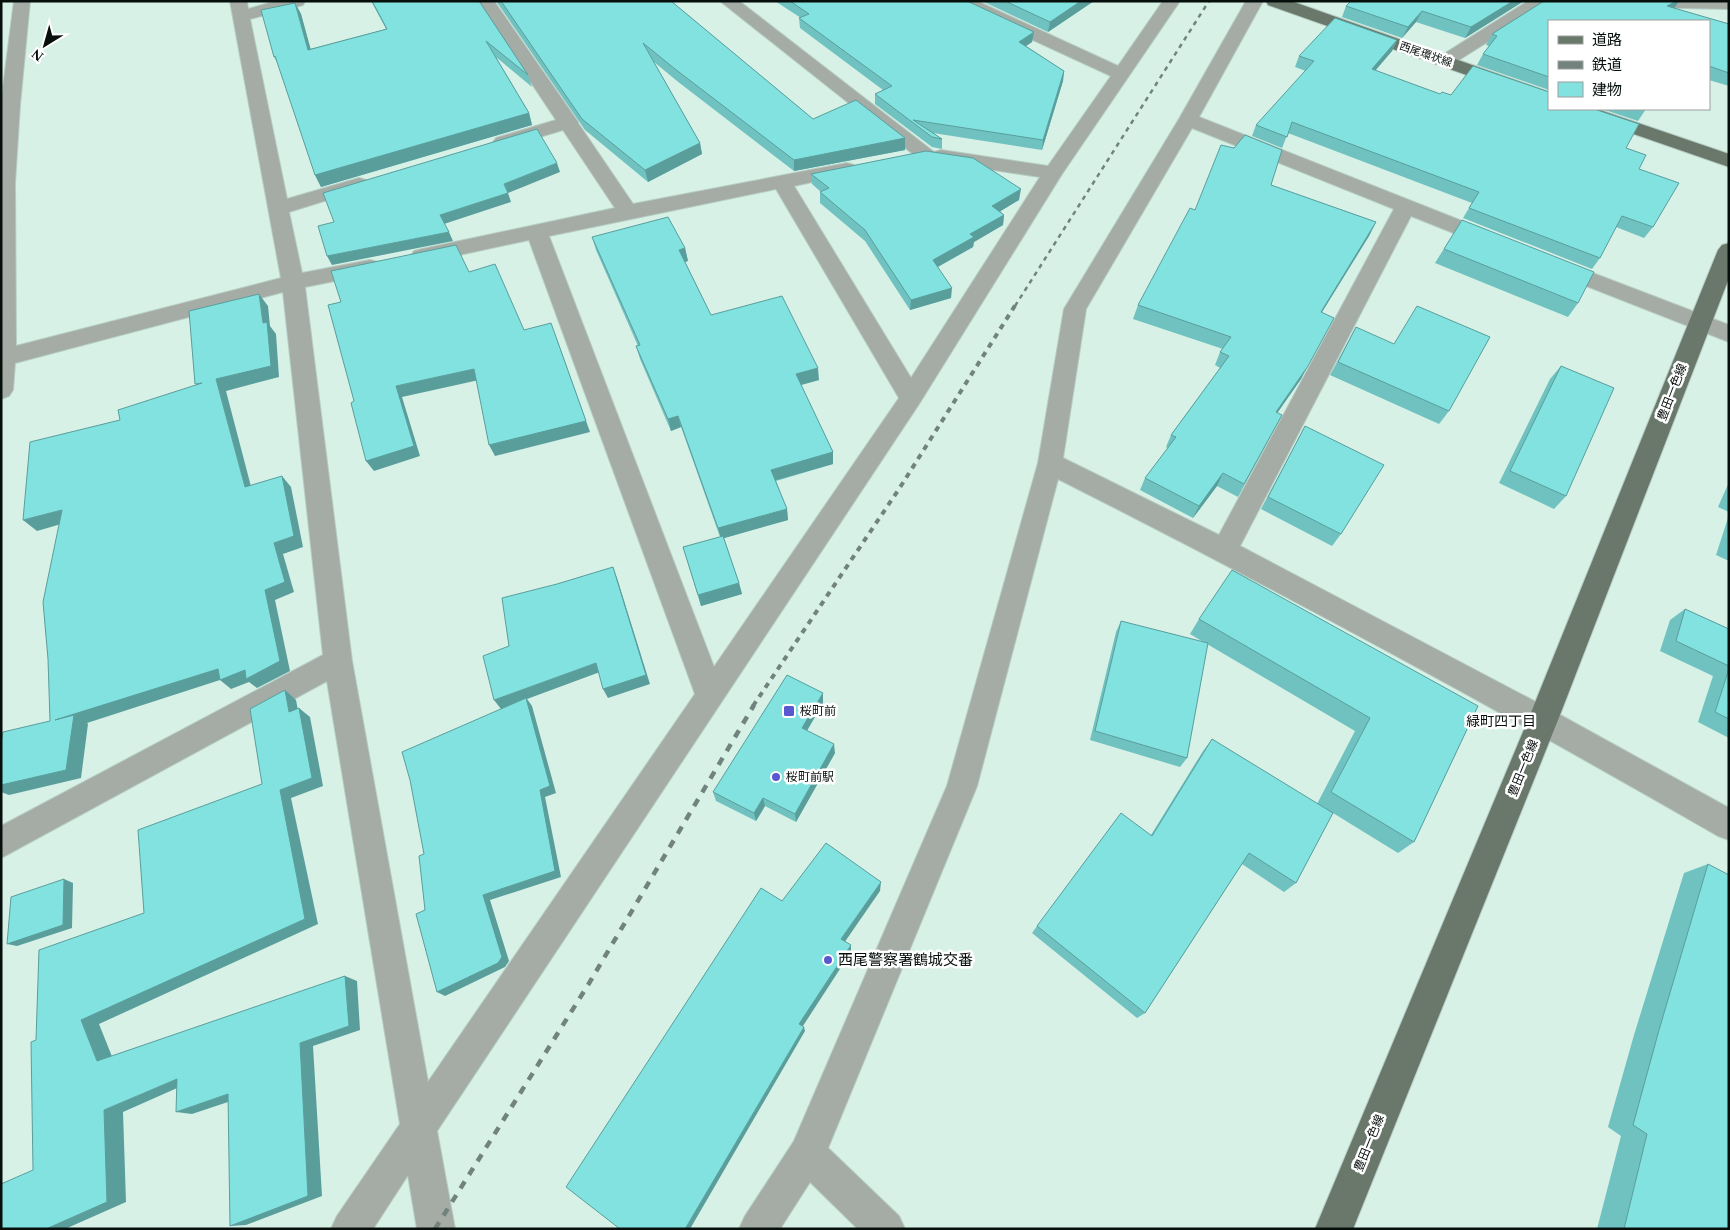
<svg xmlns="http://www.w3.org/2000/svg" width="1730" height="1230" font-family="'Times New Roman','Noto Sans JP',serif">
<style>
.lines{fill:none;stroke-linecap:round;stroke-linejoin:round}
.minor-casing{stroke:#b6cdc4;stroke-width:2}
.major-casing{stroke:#b6cdc4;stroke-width:2}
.minor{fill:#a4aca5;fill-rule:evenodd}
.major{fill:#6a786c;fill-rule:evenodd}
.rail-far2{stroke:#72837d;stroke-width:2.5;stroke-dasharray:4.5 4.5;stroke-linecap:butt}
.rail-far1{stroke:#72837d;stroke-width:4;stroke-dasharray:5.5 5.5;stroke-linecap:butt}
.rail{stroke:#72837d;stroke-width:4.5;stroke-dasharray:8 8;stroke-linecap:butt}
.wall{fill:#6fc2c0}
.shaded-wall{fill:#5a9e9c}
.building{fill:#81e2df;stroke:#5a9e9c}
.poi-dot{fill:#5858d0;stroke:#fff;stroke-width:2}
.labels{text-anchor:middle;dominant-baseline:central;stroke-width:5;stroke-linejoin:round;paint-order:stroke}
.far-street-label{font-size:11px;fill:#070f0c;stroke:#fff}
.street-label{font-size:12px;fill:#070f0c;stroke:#fff}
.poi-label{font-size:12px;fill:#070f0c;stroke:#fff;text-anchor:start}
.neighbourhood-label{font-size:14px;fill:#070f0c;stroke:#fff}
.near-poi-label{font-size:15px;fill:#070f0c;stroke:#fff;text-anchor:start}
</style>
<rect width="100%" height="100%" fill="#d7f1e7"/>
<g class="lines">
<defs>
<g id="minor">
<path d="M 14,1 L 30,1 L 20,105 L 15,183 L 16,346 L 281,278 L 230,1 L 247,1 L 248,9 L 276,1 L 305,1 L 303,5 L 250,19 L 287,199 L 359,178 L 366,180 L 369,184 L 366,188 L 289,212 L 302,273 L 370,260 L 378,262 L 381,267 L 378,272 L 370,274 L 305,287 L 352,661 L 428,1082 L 695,694 L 529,240 L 422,263 L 414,261 L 411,256 L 414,251 L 422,249 L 615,208 L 563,130 L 503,148 L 496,146 L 493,142 L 496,138 L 556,120 L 477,1 L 494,1 L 578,122 L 578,123 L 633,204 L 847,163 L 854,165 L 857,169 L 854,173 L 794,186 L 911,378 L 1040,177 L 941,162 L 934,160 L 932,158 L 925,160 L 918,158 L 720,1 L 739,1 L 934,152 L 941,150 L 1048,166 L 1111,76 L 957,5 L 955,1 L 977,1 L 1118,66 L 1163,1 L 1180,1 L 1062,174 L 919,404 L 437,1131 L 455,1229 L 417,1229 L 408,1175 L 373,1229 L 331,1229 L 337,1216 L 400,1124 L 327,681 L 1,858 L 1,826 L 323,655 L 283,292 L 15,363 L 13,390 L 9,396 L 1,399 L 1,103 ZM 776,189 L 899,398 L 714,667 L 549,236 Z"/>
<path d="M 1246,1 L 1263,1 L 1199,117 L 1500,236 L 1504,241 L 1500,246 L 1493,248 L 1486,246 L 1411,216 L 1240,546 L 1553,711 L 1729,808 L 1729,840 L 1718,836 C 1501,711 1282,592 1058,479 L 977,786 L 828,1148 L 899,1216 L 905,1229 L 858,1229 L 810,1182 L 780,1229 L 739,1229 L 745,1216 L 794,1141 L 947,786 L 1038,463 L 1064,309 L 1179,119 ZM 1192,128 L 1394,209 L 1219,535 L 1063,458 L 1086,309 Z"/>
<polygon points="1528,1 1548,1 1546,5 1451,65 1445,66 1439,65 1436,61 1439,57"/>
<polygon points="1581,1 1729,1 1729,9 1589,6 1583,5"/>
<polygon points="1556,259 1729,325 1729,342 1548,271 1545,266 1548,261"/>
</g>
<g id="major">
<polygon points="1266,1 1291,1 1549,92 1549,104 1268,5"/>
<polygon points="1571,109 1597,109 1729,154 1729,167 1573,113"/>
<polygon points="1729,243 1729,278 1558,720 1353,1229 1315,1229 1528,720 1718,250 1722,245"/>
</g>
</defs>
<!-- minor casing -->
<use href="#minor" class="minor-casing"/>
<!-- major casing -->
<use href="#major" class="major-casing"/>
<!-- minor -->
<use href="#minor" class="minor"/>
<!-- major -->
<use href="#major" class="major"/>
<!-- rail-far2 -->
<polyline class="rail-far2" points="1015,306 1209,1"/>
<!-- rail-far1 -->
<polyline class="rail-far1" points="753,706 899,489 1016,304"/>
<!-- rail -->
<polyline class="rail" points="435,1229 588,985 754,705"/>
</g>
<!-- wall -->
<g class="wall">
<polygon points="371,1 479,1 528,75 532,87 496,57 529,113 532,125 321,187 315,175 279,66 274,57 295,3 301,14 310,49 386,29"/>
<polygon points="496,1 671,1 813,119 905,150 794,171 677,81 654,62 700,143 702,154 648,182 585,130"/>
<polygon points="775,1 967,1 1034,32 1032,42 1026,46 1064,71 1063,81 1042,150 933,133 942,139 942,149 932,147 875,104 875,94 883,90 800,28 799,18 801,18"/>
<polygon points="982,1 1094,1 1048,32"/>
<polygon points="1524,1 1465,38 1416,22 1402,38 1342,17 1346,6"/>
<polygon points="1544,1 1679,1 1674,8 1729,24 1729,86 1709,80 1709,21 1549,21 1549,90 1477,65 1483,54 1489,46 1486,45 1492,34"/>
<polygon points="1397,40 1392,51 1375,71 1440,94 1451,95 1626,148 1639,169 1653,227 1644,238 1616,227 1600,258 1592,269 1463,218 1472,203 1288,133 1282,148 1252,136 1256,125 1306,71 1295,67 1299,56"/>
<polygon points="1602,109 1646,109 1638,121"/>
<polygon points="811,174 1019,200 1000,211 1004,215 1003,225 974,242 973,247 938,267 951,298 910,310 865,241 820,203 820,192 821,192 812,184"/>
<polygon points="1271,185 1376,222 1369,236 1322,312 1301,379 1277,413 1282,415 1238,497 1217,486 1193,518 1140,490 1145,478 1168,448 1166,447 1171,435 1220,368 1215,365 1220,352 1223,349 1133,319 1138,305 1195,210"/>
<polygon points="1462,220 1578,303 1568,317 1435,263"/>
<polygon points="592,237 685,248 688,261 685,262 711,315 819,380 801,385 833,452 833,464 776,481 787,509 788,520 724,538 739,583 742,594 701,606 683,547 720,537 681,427 671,431 640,359 636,346 638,346 596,250"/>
<polygon points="1356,327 1449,411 1439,424 1330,375"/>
<polygon points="1561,366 1566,496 1554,509 1499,483 1550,379"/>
<polygon points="1305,426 1341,534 1332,546 1261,509"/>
<polygon points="1729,482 1729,512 1718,507"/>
<polygon points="1729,515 1729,561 1716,555"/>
<polygon points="1685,609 1729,629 1729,738 1698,722 1713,676 1660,651 1670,620"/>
<polygon points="1199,619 1478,706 1414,842 1398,853 1333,813 1296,883 1284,892 1242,864 1145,1013 1137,1018 1032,933 1037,926 1151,835 1203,751 1212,739 1317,804 1355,731 1207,644 1187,758 1180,767 1090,740 1116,632 1121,621 1205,643 1190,634"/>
<polygon points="823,703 807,731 835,753 796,822 765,806 756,821 716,801 713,792"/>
<polygon points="1708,864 1729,1229 1597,1229 1621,1136 1608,1127 1634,1035 1684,873"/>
</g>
<!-- shaded-wall -->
<g class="shaded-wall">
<polygon points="1081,1 1094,1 1048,32 1050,22"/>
<polygon points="1513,1 1524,1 1465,38 1471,27"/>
<polygon points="1676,1 1679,1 1673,10 1667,6"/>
<polygon points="295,3 301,14 314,61 308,50"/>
<polygon points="1422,11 1416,22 1402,38 1408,27"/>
<polygon points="1034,32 1032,42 1017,52 1019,42"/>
<polygon points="1397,40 1392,51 1367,80 1372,69"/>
<polygon points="1064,71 1063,81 1042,150 1043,140"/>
<polygon points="529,113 532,125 321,187 315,175"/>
<polygon points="905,138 905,150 794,171 794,160"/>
<polygon points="700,143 702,154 648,182 645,170"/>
<polygon points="557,163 560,172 508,193 504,184"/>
<polygon points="1021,189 1019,200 991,217 992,206"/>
<polygon points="508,193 511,202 444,224 440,215"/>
<polygon points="1004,215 1003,225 974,242 973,247 932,270 933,260 970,234"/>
<polygon points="1376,222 1369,236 1314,325 1321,312"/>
<polygon points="449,232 453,241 332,265 327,256"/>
<polygon points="685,248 688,261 681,263 679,250"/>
<polygon points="952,288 951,298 910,310 911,300"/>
<polygon points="259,294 268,306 270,326 276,334 279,377 226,391 254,498 245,487 216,379 263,323"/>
<polygon points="555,334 590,432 495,456 489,445"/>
<polygon points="1308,366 1301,379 1269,425 1276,412"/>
<polygon points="818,368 819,380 797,386 796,374"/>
<polygon points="474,369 479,380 402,397 420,456 374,471 366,461 396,386"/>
<polygon points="678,416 681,427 671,431 668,419"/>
<polygon points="833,452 833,464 773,481 771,470"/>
<polygon points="1223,473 1217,486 1193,518 1199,506"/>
<polygon points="282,476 291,487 303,547 283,554 294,592 275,600 290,671 257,688 249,682 231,689 220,680 87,723 88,724 81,778 9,795 1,792 1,785 55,720 265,590 274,543"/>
<polygon points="787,509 788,520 721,539 718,528"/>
<polygon points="62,510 75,520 37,531 23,520"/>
<polygon points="613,567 617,578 650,684 608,698 603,689"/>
<polygon points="739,583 742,594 701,606 698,595"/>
<polygon points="596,663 600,672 527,699 532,706 556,793 545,797 561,877 490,900 509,961 505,967 445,996 437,992 501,709 494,700"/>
<polygon points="285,690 296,700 300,721 289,712"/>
<polygon points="823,693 823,703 803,737 802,728"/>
<polygon points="299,708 310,717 323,786 291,798 318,924 99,1024 115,1064 97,1061 81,1020 280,790"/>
<polygon points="834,744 835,753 796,822 795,814"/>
<polygon points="763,798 765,806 756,821 754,813"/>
<polygon points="64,879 73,883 72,928 17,946 7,944"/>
<polygon points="881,882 880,891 842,946 841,939"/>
<polygon points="851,945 851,952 801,1029 799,1024"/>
<polygon points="345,976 357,981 360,1030 313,1046 322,1196 246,1225 230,1226 300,1043"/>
<polygon points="804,1027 805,1031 690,1229 685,1229"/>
<polygon points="177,1079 193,1081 123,1112 126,1202 65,1229 46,1229 104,1110"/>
<polygon points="228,1094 243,1097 192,1114 176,1112"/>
</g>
<!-- building -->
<g class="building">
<polygon points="372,1 479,1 528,75 486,41 529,113 315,175 275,56 274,57 261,10 295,3 308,50 387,29"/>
<polygon points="501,1 671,1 813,119 856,100 905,138 794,160 675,69 643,43 700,143 645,170 582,119"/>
<polygon points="790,1 967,1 1034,32 1019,42 1064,71 1043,140 913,120 942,139 932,137 875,94 892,86 799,18 809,14"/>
<polygon points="1005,1 1081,1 1050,22"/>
<polygon points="1351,1 1513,1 1471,27 1422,11 1408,27 1346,6"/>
<polygon points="1544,1 1676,1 1667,6 1729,24 1729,73 1709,66 1709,21 1549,21 1549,77 1483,54 1497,36 1492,34"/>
<polygon points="1335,18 1397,40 1372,69 1440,94 1442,92 1451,95 1473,66 1549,92 1549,109 1594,109 1639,124 1626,148 1646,155 1639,169 1679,183 1653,227 1622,216 1600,258 1469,208 1479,192 1292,122 1287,137 1256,125 1314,61 1299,56"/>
<polygon points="537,129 557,163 504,184 508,193 440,215 449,232 327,256 318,226 334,222 323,193"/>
<polygon points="1245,135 1282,150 1271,185 1376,222 1321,312 1334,318 1308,366 1276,412 1282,415 1244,484 1223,473 1199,506 1145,478 1176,437 1171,435 1229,356 1220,352 1231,337 1138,305 1190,208 1195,210 1221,145 1234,148"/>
<polygon points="926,151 973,158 1021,189 992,206 1004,215 970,234 974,237 933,260 952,288 911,300 865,230 820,192 829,188 811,174"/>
<polygon points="668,217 685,248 679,250 711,315 782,296 818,368 796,374 833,452 771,470 787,509 718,528 678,416 668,419 636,346 640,345 592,237"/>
<polygon points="1462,220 1594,272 1578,303 1444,249"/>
<polygon points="456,245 469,272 495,264 524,330 551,323 586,421 489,445 474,369 396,386 414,446 366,461 351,403 354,401 328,305 341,302 331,271"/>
<polygon points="259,294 263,323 267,322 271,366 216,379 245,487 282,476 294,536 274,543 285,582 265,590 280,661 246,679 245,670 220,680 218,669 55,720 74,715 66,770 1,785 1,742 3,732 50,721 48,659 43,602 62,510 23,520 30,442 120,420 118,410 202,383 195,384 189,311"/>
<polygon points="1417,306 1490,337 1449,411 1338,362 1356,327 1394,344"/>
<polygon points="1561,366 1614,388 1566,496 1510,471"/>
<polygon points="1305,426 1384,465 1341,534 1268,497"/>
<polygon points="723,536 739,583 698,595 683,547"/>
<polygon points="613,567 646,675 603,689 596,663 494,700 483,656 509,646 502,598 557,584"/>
<polygon points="1232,570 1478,706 1414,842 1331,792 1370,718 1199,619"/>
<polygon points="1685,609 1729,629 1729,666 1676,641"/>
<polygon points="1121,621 1208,643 1187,758 1095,731"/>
<polygon points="1729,669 1729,719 1715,712"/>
<polygon points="787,675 823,693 802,728 834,744 795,814 763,798 754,813 713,792"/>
<polygon points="285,690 289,712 299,708 312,778 280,790 305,919 81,1020 97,1061 345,976 349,1026 300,1043 308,1196 230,1226 228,1094 176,1112 177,1079 104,1110 107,1202 46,1229 1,1229 1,1184 33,1170 31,1042 36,1040 39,950 144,913 138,830 262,784 250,709"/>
<polygon points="526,698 550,786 540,790 555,871 483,895 502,957 498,963 437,992 416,914 425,910 419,856 424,854 410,780 402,752"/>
<polygon points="1212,739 1333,813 1296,883 1249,853 1145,1013 1037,926 1121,813 1152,836"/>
<polygon points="826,843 881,882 841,939 851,945 799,1024 804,1027 685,1229 620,1229 566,1187 761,888 782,901"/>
<polygon points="1708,864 1729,875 1729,1229 1624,1229 1647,1134 1633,1125 1659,1030"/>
<polygon points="64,879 63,925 7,944 11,897"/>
</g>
<!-- markers -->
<g class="poi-dot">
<rect x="783" y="705" width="12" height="12" rx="2.5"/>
<circle cx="776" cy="777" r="5"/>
<circle cx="828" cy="960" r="5"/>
</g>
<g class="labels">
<!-- far-street labels -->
<g class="far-street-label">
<text transform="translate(1426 54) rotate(19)">西尾環状線</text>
</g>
<!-- street labels -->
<g class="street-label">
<text transform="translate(1672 392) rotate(-69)">豊田一色線</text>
<text transform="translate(1523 768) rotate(-68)">豊田一色線</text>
<text transform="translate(1369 1143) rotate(-68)">豊田一色線</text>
</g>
<!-- poi labels -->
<g class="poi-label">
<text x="800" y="711">桜町前</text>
<text x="786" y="777">桜町前駅</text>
</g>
<!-- neighbourhood labels -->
<g class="neighbourhood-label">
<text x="1501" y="721">緑町四丁目</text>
</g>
<!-- near-poi labels -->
<g class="near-poi-label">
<text x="838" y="960">西尾警察署鶴城交番</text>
</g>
</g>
<!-- border -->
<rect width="1730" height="1230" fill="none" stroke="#070f0c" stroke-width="5"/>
<!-- legend -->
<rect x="1548" y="20" width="162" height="90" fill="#ffffff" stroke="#9c9f9e"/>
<rect x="1558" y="36" width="25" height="8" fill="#6a786c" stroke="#9c9f9e"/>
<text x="1592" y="45" font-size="15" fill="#070f0c">道路</text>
<rect x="1558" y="61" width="25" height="8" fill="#72837d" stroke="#9c9f9e"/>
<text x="1592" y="70" font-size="15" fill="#070f0c">鉄道</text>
<rect x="1558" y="82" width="25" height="15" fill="#81e2df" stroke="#9c9f9e"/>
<text x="1592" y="95" font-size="15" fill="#070f0c">建物</text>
<!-- north arrow -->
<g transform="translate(45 45) rotate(217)" stroke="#ffffff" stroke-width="4" paint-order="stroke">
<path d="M0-4L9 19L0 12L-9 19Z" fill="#070f0c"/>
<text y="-8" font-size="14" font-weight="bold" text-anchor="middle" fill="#070f0c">N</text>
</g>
</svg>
